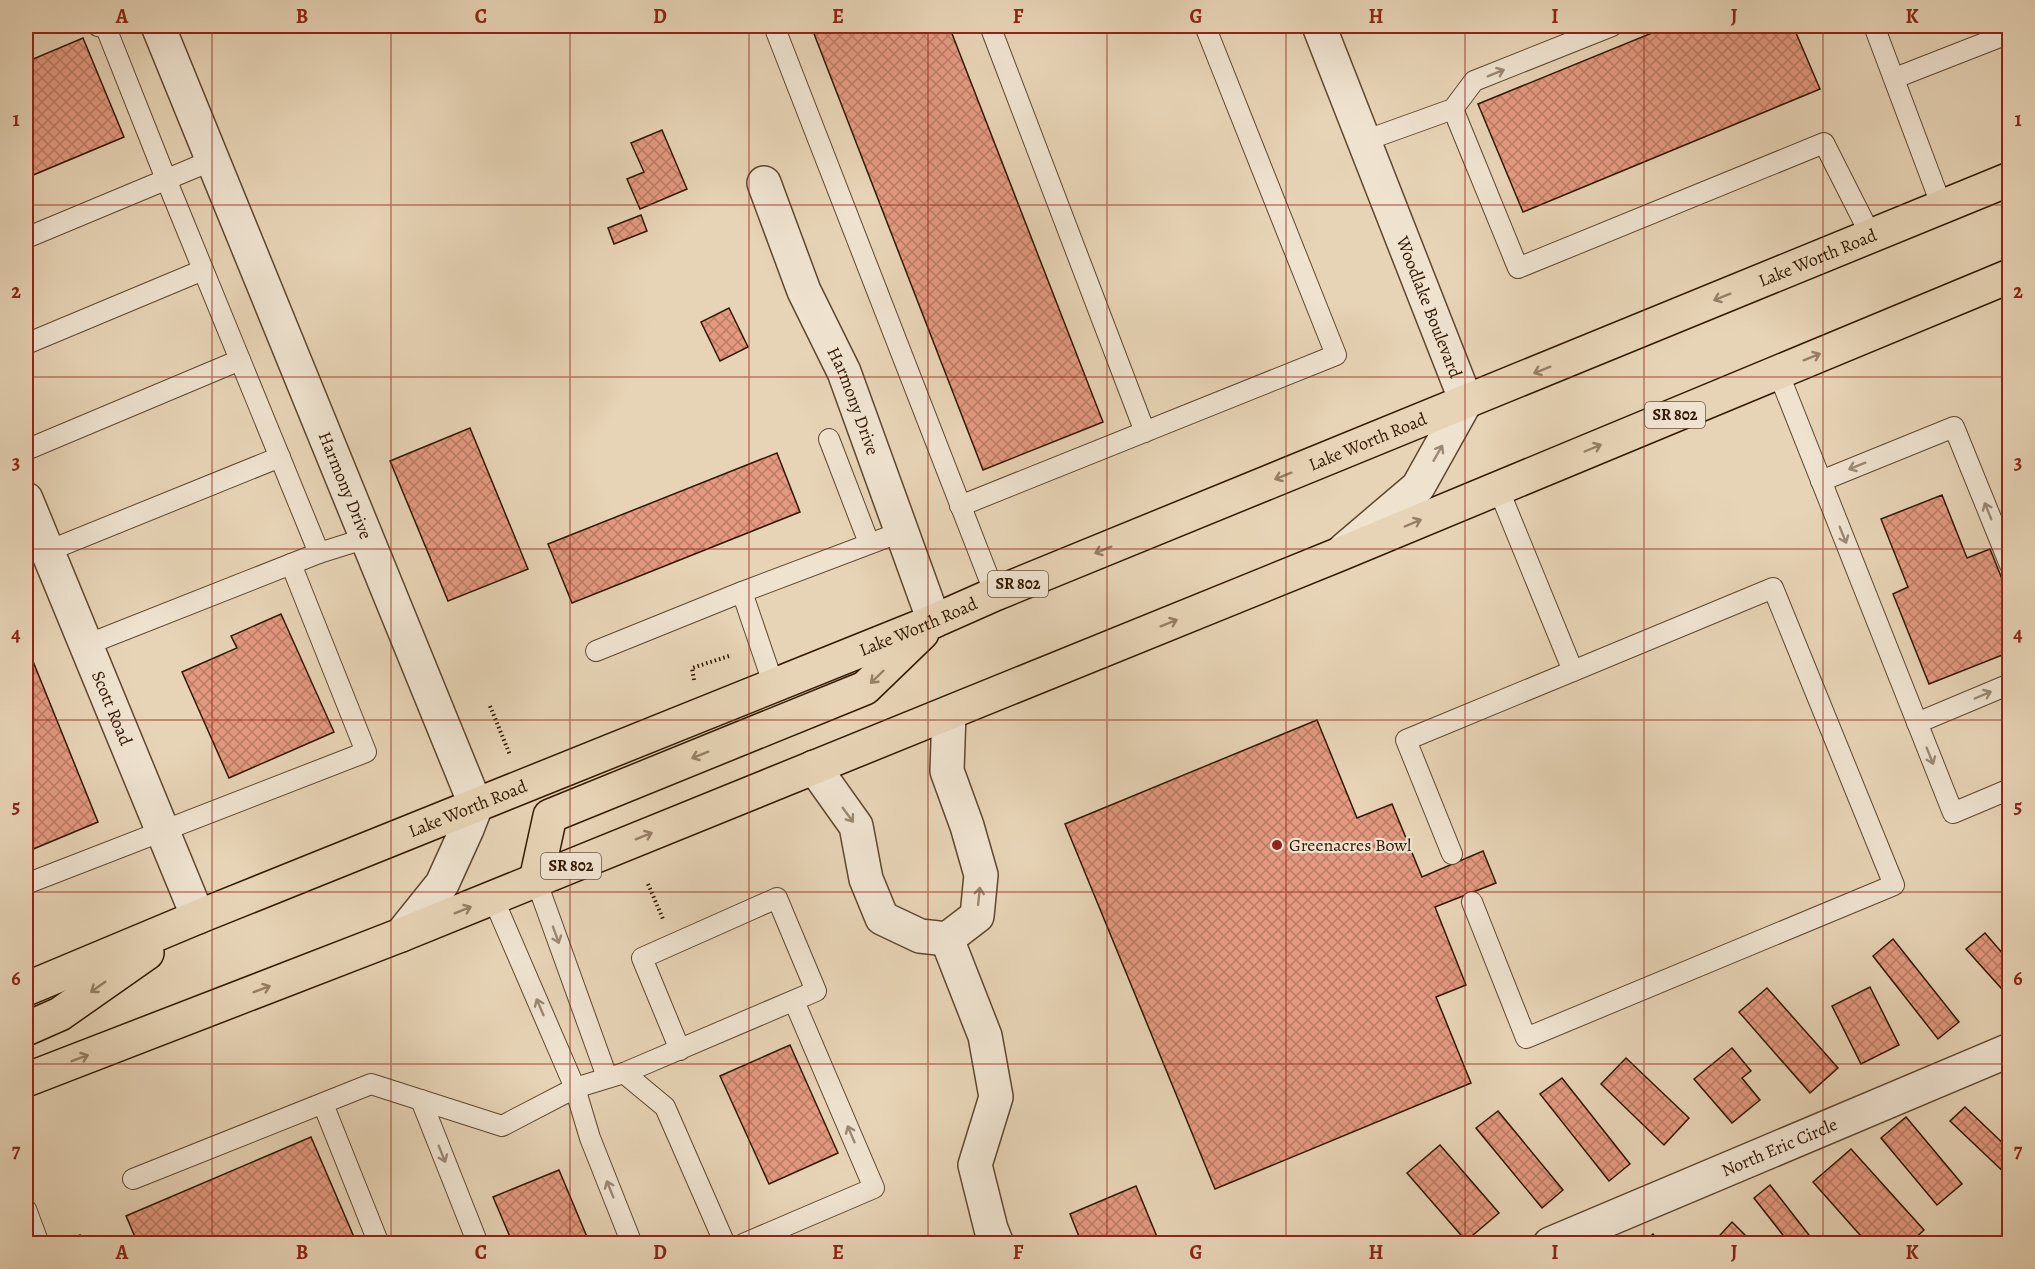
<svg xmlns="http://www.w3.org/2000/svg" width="2035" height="1269" font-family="Alegreya,serif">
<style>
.building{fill:url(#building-cross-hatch);stroke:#321801;stroke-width:1.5}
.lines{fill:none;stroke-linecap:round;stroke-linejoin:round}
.lane-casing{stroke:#5f472e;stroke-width:22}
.street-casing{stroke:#5f472e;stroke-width:36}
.primary-casing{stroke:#321801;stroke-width:36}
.path{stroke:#321801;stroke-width:4;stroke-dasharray:1.5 3;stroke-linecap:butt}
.lane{stroke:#efe3d0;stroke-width:20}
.street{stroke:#efe3d0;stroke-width:33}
.primary{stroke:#e7d4b6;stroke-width:33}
.oneway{stroke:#9a8873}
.oneway2{stroke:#967f65}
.grid{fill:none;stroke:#8f2418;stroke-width:1.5;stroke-opacity:0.55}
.poi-dot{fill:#8f2418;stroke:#efe3d0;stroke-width:2}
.labels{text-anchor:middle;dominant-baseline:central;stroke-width:4.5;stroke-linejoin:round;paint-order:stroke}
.shield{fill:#efe3d0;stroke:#6b553f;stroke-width:1.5}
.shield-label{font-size:16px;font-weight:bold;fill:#321801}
.street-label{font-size:18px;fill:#321801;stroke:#efe3d0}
.poi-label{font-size:18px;fill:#321801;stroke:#efe3d0;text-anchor:start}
.neatline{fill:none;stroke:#8f2418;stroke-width:2}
.grid-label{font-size:20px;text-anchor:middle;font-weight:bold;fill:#8f2418}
</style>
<defs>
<pattern id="building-cross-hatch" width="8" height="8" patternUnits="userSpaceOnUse" patternTransform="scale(1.5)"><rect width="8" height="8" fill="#e49980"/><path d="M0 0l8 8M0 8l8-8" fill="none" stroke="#b97c66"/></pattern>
</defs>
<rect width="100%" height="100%" fill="#e7d4b6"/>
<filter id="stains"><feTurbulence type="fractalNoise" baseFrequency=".00333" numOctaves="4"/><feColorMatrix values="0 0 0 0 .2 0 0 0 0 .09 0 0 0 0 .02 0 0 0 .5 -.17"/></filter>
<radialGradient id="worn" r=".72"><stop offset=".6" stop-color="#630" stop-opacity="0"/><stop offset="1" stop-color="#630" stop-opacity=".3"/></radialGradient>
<!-- building -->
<g class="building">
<polygon points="811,26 949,26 1103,422 983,470"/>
<polygon points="1669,26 1793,26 1820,89 1523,212 1478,104"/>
<polygon points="83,38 124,137 26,178 26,62"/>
<polygon points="662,130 687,189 640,209 627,179 644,172 631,143"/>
<polygon points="641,215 647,231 614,244 608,228"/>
<polygon points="729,308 748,347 720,361 701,322"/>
<polygon points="470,428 528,569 448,601 390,461"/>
<polygon points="777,453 800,512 572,603 548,544"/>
<polygon points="1942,495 1967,558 1990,549 2010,599 2010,652 1929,684 1893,594 1908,587 1881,519"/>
<polygon points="281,614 334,732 229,778 182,672 237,648 231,636"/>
<polygon points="26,644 98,822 26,852"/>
<polygon points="1317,720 1357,818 1392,804 1422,877 1483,851 1496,883 1435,907 1466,985 1436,997 1471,1083 1215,1189 1065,824"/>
<polygon points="1985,933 2010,962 2010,998 1966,949"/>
<polygon points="1893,939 1959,1022 1938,1039 1873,956"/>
<polygon points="1870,987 1899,1045 1861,1064 1832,1006"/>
<polygon points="1767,988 1838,1068 1810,1093 1739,1012"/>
<polygon points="790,1045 838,1153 769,1184 720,1076"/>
<polygon points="1732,1048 1751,1071 1742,1078 1760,1100 1732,1123 1694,1079"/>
<polygon points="1626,1058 1689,1118 1664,1145 1601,1084"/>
<polygon points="1562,1078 1630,1164 1609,1181 1540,1094"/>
<polygon points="1965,1107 2010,1150 2010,1178 1950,1121"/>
<polygon points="1498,1111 1563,1190 1542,1208 1476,1128"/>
<polygon points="1906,1117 1962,1184 1937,1205 1881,1138"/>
<polygon points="311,1137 357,1244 138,1244 126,1216"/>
<polygon points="1440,1145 1499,1213 1466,1241 1407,1173"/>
<polygon points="1851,1149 1924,1230 1909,1244 1868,1244 1813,1182"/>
<polygon points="559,1170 590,1244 513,1244 493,1197"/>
<polygon points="1770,1185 1816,1244 1790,1244 1754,1198"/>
<polygon points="1136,1186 1160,1244 1082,1244 1070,1214"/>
<polygon points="1732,1222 1754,1244 1712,1244"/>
<polygon points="1653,1234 1660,1244 1641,1244"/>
<polygon points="80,1235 84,1244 60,1244"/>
</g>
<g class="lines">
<defs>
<g id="lane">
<polyline points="774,26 995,594"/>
<polyline points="990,26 1145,432"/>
<polyline points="1874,26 1942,207"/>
<polyline points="1895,78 2010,33"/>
<polyline points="1453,109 1518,268 1824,143 1871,236"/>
<polyline points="1364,141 1453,109 1474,81 1612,26"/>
<polyline points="26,238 213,160"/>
<polyline points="26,344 203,270"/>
<polyline points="1778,372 1953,813 2010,789"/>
<polyline points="829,439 869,543"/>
<polyline points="26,450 240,360"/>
<polyline points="1821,481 1954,427 2010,565"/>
<polyline points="960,506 1336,355 1205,26"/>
<polyline points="48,551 280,457"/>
<polyline points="319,553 367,538"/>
<polyline points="86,645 319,553 166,179 106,28 98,26"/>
<polyline points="596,651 742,592"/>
<polyline points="774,686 742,592 901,532"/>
<polyline points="1917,723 2010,684"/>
<polyline points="1452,854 1406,740 1573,671 1498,488"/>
<polyline points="536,880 607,1077"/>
<polyline points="26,884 366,752 291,564"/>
<polyline points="493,898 575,1088 590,1138 632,1244"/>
<polyline points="1472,902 1526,1038 1894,885 1773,588 1573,671"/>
<polyline points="624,1073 665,1107 725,1244"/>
<polyline points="421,1100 478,1244"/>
<polyline points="323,1104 379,1244"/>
<polyline points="133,1179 371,1084 502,1126 575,1088 624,1073 816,991 777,898 642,958 680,1050"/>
<polyline points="26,1209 39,1244"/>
<polyline points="743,1244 874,1188 794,1001"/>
</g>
<g id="street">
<path id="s1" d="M 158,26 L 476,806 L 467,829 L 442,884 L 401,935"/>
<path id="s2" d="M 1319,26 L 1466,401 L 1418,487 L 1344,550"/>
<path id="s3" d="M 764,183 L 804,291 L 844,372 L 934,621"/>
<path id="s4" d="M 26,499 L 198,917"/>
<polyline points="814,767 856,826 866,879 882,918 920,936 947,939 977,916 981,875 967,826 947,771 949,713"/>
<polyline points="947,939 985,1036 996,1097 975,1165 991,1229 997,1244"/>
<path id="s5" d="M 1550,1244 L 2010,1050"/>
</g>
<g id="primary">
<polyline points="536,880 550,816 865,688 922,633"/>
<path id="s6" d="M 26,989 L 198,917 L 934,621 L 995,594 L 2010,179"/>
<polyline points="26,1029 60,1014 147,953"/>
<polyline points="26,1080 401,935 1340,554 2010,276"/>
</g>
</defs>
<!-- lane casing -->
<use href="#lane" class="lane-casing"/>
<!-- street casing -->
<use href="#street" class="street-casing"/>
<!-- primary casing -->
<use href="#primary" class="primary-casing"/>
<!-- path -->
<g class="path">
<polyline points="694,680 692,668 729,656"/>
<polyline points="490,706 510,755"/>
<polyline points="648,884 663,919"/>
</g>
<!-- lane -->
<use href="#lane" class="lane"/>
<!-- street -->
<use href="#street" class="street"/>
<!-- primary -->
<use href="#primary" class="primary"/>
</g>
<!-- one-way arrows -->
<defs><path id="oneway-shaft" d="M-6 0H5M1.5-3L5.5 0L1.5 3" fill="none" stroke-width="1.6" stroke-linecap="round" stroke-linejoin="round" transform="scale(1.5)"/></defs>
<g class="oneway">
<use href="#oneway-shaft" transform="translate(1496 73) rotate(-22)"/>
<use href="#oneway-shaft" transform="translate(1438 453) rotate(-60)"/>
<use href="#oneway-shaft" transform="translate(1857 466) rotate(158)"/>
<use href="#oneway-shaft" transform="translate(1988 511) rotate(-112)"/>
<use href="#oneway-shaft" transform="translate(1843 535) rotate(68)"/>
<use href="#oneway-shaft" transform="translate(1983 695) rotate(-23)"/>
<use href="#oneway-shaft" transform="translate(1930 756) rotate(68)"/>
<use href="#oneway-shaft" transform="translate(848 815) rotate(54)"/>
<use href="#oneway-shaft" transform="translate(979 896) rotate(-84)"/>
<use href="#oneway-shaft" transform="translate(556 935) rotate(70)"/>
<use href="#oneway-shaft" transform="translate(540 1007) rotate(-113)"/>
<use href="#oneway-shaft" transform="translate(851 1134) rotate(-113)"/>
<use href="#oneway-shaft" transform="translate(442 1154) rotate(68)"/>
<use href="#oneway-shaft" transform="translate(610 1189) rotate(-112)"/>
</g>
<g class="oneway2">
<use href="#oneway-shaft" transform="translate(1722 297) rotate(158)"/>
<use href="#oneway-shaft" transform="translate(1812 357) rotate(-22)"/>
<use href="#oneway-shaft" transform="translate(1542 370) rotate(158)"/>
<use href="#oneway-shaft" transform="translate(1593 448) rotate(-23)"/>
<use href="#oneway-shaft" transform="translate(1283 476) rotate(158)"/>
<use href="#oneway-shaft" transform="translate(1413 523) rotate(-23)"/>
<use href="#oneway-shaft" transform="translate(1103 550) rotate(158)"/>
<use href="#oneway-shaft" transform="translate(1169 623) rotate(-22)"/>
<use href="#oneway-shaft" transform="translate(877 677) rotate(136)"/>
<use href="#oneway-shaft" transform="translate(700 755) rotate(158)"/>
<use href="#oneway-shaft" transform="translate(644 836) rotate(-22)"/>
<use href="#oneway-shaft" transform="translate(463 910) rotate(-22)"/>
<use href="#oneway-shaft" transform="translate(98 987) rotate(145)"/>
<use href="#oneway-shaft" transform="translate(262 989) rotate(-21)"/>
<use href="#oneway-shaft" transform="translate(80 1058) rotate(-21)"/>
</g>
<!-- grid -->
<path class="grid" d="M 212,26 L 212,1244M 391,26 L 391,1244M 570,26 L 570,1244M 749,26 L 749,1244M 928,26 L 928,1244M 1107,26 L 1107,1244M 1286,26 L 1286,1244M 1465,26 L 1465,1244M 1644,26 L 1644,1244M 1823,26 L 1823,1244M 26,205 L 2010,205M 26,377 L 2010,377M 26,549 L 2010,549M 26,720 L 2010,720M 26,892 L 2010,892M 26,1064 L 2010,1064"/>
<!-- markers -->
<circle class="poi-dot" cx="1277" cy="845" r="6"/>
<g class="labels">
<!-- shield labels -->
<g class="shield">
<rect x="1645" y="402" width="60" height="26" rx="4.5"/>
<rect x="988" y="571" width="60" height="26" rx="4.5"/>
<rect x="541" y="853" width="60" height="26" rx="4.5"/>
</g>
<g class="shield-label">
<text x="1675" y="415">SR 802</text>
<text x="1018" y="584">SR 802</text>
<text x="571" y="866">SR 802</text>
</g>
<!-- street labels -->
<g class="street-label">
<text stroke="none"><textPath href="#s6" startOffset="1935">Lake Worth Road</textPath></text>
<text stroke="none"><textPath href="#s2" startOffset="302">Woodlake Boulevard</textPath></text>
<text stroke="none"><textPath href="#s3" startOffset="236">Harmony Drive</textPath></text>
<text stroke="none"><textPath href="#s6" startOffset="1449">Lake Worth Road</textPath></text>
<text stroke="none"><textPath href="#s1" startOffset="496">Harmony Drive</textPath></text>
<text stroke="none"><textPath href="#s6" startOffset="963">Lake Worth Road</textPath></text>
<text stroke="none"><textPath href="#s4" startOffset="226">Scott Road</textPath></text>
<text stroke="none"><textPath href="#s6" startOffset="477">Lake Worth Road</textPath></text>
<text stroke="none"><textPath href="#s5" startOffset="249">North Eric Circle</textPath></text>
</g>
<!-- poi labels -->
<g class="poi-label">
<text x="1289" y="845">Greenacres Bowl</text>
</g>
</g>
<!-- margin -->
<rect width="2035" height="1269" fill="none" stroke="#e7d4b6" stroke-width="66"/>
<rect x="33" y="33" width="1969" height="1203" class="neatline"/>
<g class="grid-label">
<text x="122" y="23">A</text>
<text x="302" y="23">B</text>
<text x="481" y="23">C</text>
<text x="660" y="23">D</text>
<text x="838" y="23">E</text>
<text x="1018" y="23">F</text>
<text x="1196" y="23">G</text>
<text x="1376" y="23">H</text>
<text x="1555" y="23">I</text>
<text x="1734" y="23">J</text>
<text x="1912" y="23">K</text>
<text x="16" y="126">1</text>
<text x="2018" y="126">1</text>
<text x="16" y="298">2</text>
<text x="2018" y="298">2</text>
<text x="16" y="469">3</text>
<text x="2018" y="469">3</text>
<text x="16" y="641">4</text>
<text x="2018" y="641">4</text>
<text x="16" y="813">5</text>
<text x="2018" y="813">5</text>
<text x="16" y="985">6</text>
<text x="2018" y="985">6</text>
<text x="16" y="1157">7</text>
<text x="2018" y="1157">7</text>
<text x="122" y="1259">A</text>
<text x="302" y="1259">B</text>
<text x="481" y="1259">C</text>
<text x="660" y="1259">D</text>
<text x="838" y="1259">E</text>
<text x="1018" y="1259">F</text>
<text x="1196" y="1259">G</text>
<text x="1376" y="1259">H</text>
<text x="1555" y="1259">I</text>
<text x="1734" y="1259">J</text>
<text x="1912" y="1259">K</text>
</g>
<rect width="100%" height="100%" filter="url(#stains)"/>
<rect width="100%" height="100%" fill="url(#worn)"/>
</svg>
